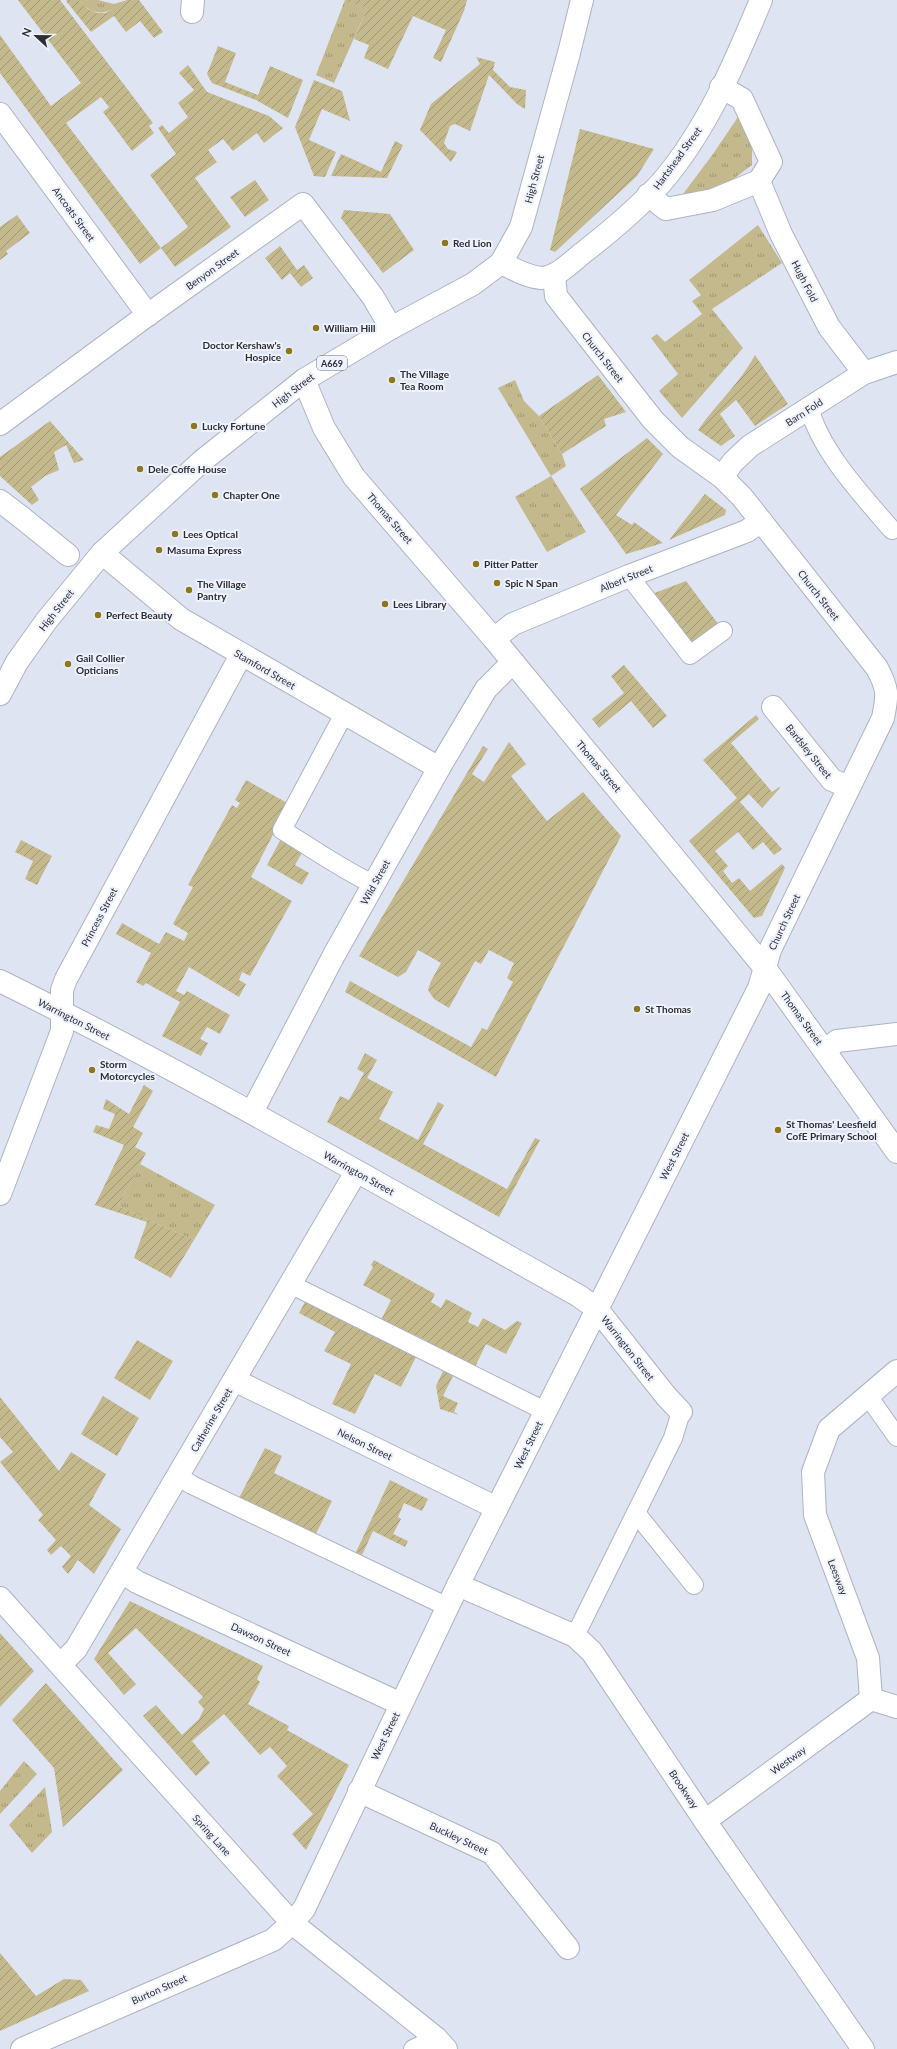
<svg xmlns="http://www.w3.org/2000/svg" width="897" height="2049" font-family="Lato,sans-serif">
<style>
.grass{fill:url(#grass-tufts)}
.garden{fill:url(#garden-furrows)}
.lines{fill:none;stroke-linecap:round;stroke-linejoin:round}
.service-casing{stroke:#aeb3c1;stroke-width:20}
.pedestrian-casing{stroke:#aeb3c1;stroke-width:24}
.minor-casing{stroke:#aeb3c1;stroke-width:24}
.tertiary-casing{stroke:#aeb3c1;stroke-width:24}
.primary-casing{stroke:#aeb3c1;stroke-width:24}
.service{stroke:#fff;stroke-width:18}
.pedestrian{stroke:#fff;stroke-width:22}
.minor{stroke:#fff;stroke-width:22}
.tertiary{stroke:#fff;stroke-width:22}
.primary{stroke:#fff;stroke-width:22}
.poi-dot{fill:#8d761b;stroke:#eef2fd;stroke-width:1.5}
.labels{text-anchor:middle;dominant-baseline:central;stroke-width:4;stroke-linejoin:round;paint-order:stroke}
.shield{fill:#eef2fd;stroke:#676970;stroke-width:1}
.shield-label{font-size:9px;font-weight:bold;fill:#2d2e34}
.street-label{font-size:10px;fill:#2d2e34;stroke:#eef2fd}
.poi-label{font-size:10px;font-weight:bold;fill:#2d2e34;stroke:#eef2fd;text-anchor:start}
</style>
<defs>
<pattern id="grass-tufts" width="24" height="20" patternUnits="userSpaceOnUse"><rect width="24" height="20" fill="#c4b88d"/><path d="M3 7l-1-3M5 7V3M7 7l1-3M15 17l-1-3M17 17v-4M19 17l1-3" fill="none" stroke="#a09674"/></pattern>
<pattern id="garden-furrows" width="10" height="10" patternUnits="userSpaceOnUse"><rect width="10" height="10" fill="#c4b88d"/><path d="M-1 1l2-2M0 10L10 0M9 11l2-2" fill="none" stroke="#a09674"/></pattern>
</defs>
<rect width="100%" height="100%" fill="#dfe4f3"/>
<!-- grass -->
<g class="grass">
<path d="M 79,0 L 98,0 L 114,4 L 127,0 C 109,13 96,20 79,0 Z"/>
<polygon points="345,0 367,9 334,83 316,75"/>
<polygon points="738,117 743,119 752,141 752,165 728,183 680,198 713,154"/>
<polygon points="758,225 782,263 712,309 743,348 682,418 659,391 678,374 651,338 657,334 665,342 702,314 692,301 701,295 689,280"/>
<polygon points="515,380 524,401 539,416 562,454 566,466 551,476 586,532 547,552 515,497 551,476 498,388"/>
<polygon points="140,1164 215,1205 194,1240 118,1206"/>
<polygon points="24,1761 37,1774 0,1814 0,1791"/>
<polygon points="45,1787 52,1832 32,1853 9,1825"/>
</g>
<!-- garden -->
<g class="garden">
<polygon points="18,0 60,0 153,123 149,126 154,133 132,151 103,112 109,107 101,97 66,123 161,248 188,227 150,175 176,154 158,128 162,125 169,133 188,117 178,103 194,90 179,73 188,65 207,92 269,116 283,128 264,143 257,133 233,151 223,139 208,150 217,162 195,178 231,227 175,267 161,248 140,264 0,73 0,35 51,106 81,83"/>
<polygon points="67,0 79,0 88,9 97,13 106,13 127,0 139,0 163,32 154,38 140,21 126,32 114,16 91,32 66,1"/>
<polygon points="344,0 467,0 464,11 441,62 433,58 446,30 413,16 388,69 364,58 369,45 354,39 367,9"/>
<polygon points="218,46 236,53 225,82 258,95 270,66 303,80 288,118 256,100 212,83 207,74"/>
<polygon points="476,57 495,62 493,70 510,87 526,90 525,109 517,104 489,75 470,131 455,124 450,126 444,143 448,149 457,152 451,162 420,130 431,104 480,64"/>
<polygon points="314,80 342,91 350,121 322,109 309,140 336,152 325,177 314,176 295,127"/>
<polygon points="580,129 654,149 637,176 555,252 550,250"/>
<polygon points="395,141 403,145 387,178 331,176 341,154 381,172"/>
<polygon points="255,180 269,200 245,217 230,197"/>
<polygon points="344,210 390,214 414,250 383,273 341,218"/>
<polygon points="17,215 30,233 6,251 8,254 0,260 0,227"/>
<polygon points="280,246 297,270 304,265 313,278 301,287 290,273 282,280 265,258"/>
<path d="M 755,355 L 788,404 L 755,426 L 736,400 L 720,414 L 735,436 L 721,446 L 698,430 C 716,404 740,383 755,355 Z"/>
<polygon points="598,375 626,412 604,419 606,426 562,454 539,416"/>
<polygon points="50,421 84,460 74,463 66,445 54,452 59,470 45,476 31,487 39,500 32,505 0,476 0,457"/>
<polygon points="647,438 663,454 616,515 632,525 634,522 663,543 626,554 580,489"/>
<polygon points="705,494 726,510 725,515 669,540"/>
<polygon points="686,581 719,625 692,647 652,594"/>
<polygon points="624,665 667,716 653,728 631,701 599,728 592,719 624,693 611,676"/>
<polygon points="756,715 759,719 731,743 772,792 779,787 780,788 762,808 749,794 740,802 782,849 774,855 763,842 753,850 738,832 715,851 728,866 723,871 732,883 739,878 750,891 782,864 785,868 762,916 754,918 689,841 737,798 703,760"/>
<polygon points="509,742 526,764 511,776 547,821 583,792 621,836 496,1077 345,992 350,981 471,1047 482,1028 487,1030 513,982 507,978 514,963 489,950 481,964 475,961 449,1008 434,999 428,990 431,981 441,963 418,950 406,972 398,977 359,956 483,746 488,749 472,774 484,782"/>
<polygon points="246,780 289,804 251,877 292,901 250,976 242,972 239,980 246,984 239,997 189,967 176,991 184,995 187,991 230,1015 220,1034 207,1027 200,1039 208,1043 201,1056 162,1036 180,1002 146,983 143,986 136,982 151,953 116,934 122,923 159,944 166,932 184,941 188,933 173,924 193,887 188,885 232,805 237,808 240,803 235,800"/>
<polygon points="282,837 304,849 295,865 309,873 302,885 267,865"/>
<polygon points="21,840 52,856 37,885 25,879 33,861 15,852"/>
<polygon points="365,1053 377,1060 367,1078 393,1092 379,1119 418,1140 438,1102 444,1105 423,1144 507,1189 535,1138 540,1140 499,1217 327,1122 340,1096 349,1100 364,1073 357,1069"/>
<polygon points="144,1085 153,1091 133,1127 143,1133 135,1147 146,1153 118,1206 194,1240 171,1278 134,1258 147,1222 95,1205 124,1145 93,1132 96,1125 109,1129 115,1114 103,1109 106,1099 129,1114"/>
<polygon points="374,1260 435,1294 431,1302 441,1308 446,1299 472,1313 468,1322 478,1327 483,1318 505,1330 517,1321 522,1323 506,1354 486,1344 475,1367 423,1339 381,1320 391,1300 363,1285 373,1267 371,1265"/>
<polygon points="305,1302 417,1355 401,1387 375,1374 355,1414 332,1404 351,1364 324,1351 335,1332 299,1313"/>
<polygon points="137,1340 173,1361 150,1400 114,1378"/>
<polygon points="444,1369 454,1374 443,1396 458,1403 454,1412 459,1415 440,1409 436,1386"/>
<polygon points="103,1396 139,1418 117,1456 81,1434"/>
<polygon points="0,1397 59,1471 71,1452 106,1474 89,1505 121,1529 94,1574 78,1560 68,1574 62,1567 71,1556 61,1546 51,1555 47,1550 56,1540 38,1520 43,1515 0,1462 13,1452 0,1437"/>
<polygon points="265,1448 282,1456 274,1473 332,1501 316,1534 239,1498"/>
<polygon points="390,1480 428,1499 422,1511 404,1503 398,1517 401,1519 393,1534 408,1541 405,1547 373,1531 362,1555 356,1552"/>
<polygon points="130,1601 263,1666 257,1679 260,1682 248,1704 289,1726 287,1730 349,1765 306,1850 292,1834 313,1814 277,1776 287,1766 270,1747 260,1755 224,1714 192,1741 210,1763 196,1776 143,1716 156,1705 182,1735 199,1719 204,1709 198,1702 203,1697 136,1628 108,1653 136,1684 124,1695 94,1659"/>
<polygon points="0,1633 34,1671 0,1707"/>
<polygon points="46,1683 123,1770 63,1827 54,1768 12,1720"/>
<polygon points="0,1953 36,1996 64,1979 81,1980 89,1991 0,2031"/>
</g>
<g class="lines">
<defs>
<g id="service">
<path d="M 809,408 C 822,453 862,495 892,530"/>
<polyline points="629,576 690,655 723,631"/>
<path d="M 344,714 L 282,830 C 312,848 341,869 373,884"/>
<polyline points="290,1284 545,1411"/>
<polyline points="868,1396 897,1437"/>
<polyline points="179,1477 192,1485 448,1607"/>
<polyline points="636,1513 694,1585"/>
<polyline points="575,1636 673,1438 681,1412"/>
<polyline points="413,2049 436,2038"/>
</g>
<polyline id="pedestrian" points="21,517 68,555"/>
<g id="minor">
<polyline points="192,12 193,0"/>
<polyline points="0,114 148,315"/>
<polyline points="759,181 781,234 829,327 864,373"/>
<polyline points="648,195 666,209 713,200 759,181 771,162 742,99 721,87"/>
<polyline points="304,380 324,428 354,477 494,639 765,968 897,1152"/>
<polyline points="0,424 142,319 303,204 373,297 391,328"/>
<polyline points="722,477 733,462 750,446 864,373 897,362"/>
<polyline points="0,501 21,517"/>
<polyline points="102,553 181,619 439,768"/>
<polyline points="494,639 513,624 629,576 747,531 761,521"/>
<polyline points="773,707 832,780 849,787"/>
<path d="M 0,981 C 197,1078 387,1189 579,1296 L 597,1309 L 666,1396 L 681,1412"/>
<polyline points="825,1050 837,1041 897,1034"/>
<polyline points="252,1112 334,955 439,768 486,689 513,662"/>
<polyline points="0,1194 62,1031 62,990 66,979 241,655"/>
<polyline points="897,1371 829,1429 813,1472 815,1515 868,1658 871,1699 897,1707"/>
<polyline points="234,1380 497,1508"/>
<polyline points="122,1572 137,1582 401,1704"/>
<polyline points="458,1585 575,1636 592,1652 705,1821 863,2049"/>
<polyline points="0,1598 292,1923 436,2038 446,2049"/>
<polyline points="61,1664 76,1649 356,1172"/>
<polyline points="359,1791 492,1853 568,1948"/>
<polyline points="705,1821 871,1699"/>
<path d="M 22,2049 L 273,1940 L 292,1923 L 304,1909 L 458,1585 L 759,988 L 770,950 L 883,718 C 888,694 888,689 877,668 L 742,497 L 722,477 L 680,447 L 653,420 L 556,296 L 554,275"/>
</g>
<path id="tertiary" d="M 501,263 C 514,269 527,277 541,278 C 557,278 572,261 584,252 C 611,231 638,208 661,183 C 706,131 735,63 761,0"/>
<polyline id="primary" points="0,694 17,662 47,620 102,553 202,461 304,380 391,328 473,284 501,263 521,227 569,53 582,0"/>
</defs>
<!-- service casing -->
<use href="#service" class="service-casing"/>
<!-- pedestrian casing -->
<use href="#pedestrian" class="pedestrian-casing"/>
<!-- minor casing -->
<use href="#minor" class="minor-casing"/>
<!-- tertiary casing -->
<use href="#tertiary" class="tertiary-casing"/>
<!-- primary casing -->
<use href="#primary" class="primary-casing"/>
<!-- service -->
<use href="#service" class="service"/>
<!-- pedestrian -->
<use href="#pedestrian" class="pedestrian"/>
<!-- minor -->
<use href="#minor" class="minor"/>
<!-- tertiary -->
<use href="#tertiary" class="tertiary"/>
<!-- primary -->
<use href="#primary" class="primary"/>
</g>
<!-- markers -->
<g class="poi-dot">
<circle cx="445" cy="243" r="4"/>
<circle cx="316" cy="328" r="4"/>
<circle cx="289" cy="351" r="4"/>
<circle cx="392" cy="380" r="4"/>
<circle cx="194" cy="426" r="4"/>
<circle cx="140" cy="469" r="4"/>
<circle cx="215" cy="495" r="4"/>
<circle cx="175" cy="534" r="4"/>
<circle cx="159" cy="550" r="4"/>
<circle cx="476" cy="564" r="4"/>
<circle cx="497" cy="583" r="4"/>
<circle cx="189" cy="590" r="4"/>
<circle cx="385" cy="604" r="4"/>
<circle cx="98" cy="615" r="4"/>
<circle cx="68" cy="664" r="4"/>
<circle cx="637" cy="1009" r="4"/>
<circle cx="92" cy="1070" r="4"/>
<circle cx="778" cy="1130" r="4"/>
</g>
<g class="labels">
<!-- shield labels -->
<rect class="shield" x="317" y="356" width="30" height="14" rx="3"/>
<g class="shield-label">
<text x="332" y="363">A669</text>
</g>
<!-- street labels -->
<g class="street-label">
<text transform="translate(677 158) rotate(-54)">Hartshead Street</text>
<text transform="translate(534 179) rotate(-75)">High Street</text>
<text transform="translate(74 214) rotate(54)">Ancoats Street</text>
<text transform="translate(212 269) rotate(-36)">Benyon Street</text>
<text transform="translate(805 281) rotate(63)">Hugh Fold</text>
<text transform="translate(603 357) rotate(52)">Church Street</text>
<text transform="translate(293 390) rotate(-37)">High Street</text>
<text transform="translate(804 412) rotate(-33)">Barn Fold</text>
<text transform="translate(390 518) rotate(49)">Thomas Street</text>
<text transform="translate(626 578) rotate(-22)">Albert Street</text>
<text transform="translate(819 595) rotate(52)">Church Street</text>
<text transform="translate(56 610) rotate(-52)">High Street</text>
<text transform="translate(265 669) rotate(30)">Stamford Street</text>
<text transform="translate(809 751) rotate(51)">Bardsley Street</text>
<text transform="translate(599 766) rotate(50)">Thomas Street</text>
<text transform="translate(375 882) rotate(-61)">Wild Street</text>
<text transform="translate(99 917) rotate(-62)">Princess Street</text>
<text transform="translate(784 922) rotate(-65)">Church Street</text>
<text transform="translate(802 1018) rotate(54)">Thomas Street</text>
<text transform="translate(74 1019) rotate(27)">Warrington Street</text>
<text transform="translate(674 1156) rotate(-63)">West Street</text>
<text transform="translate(359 1173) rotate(29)">Warrington Street</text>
<text transform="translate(628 1348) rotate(52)">Warrington Street</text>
<text transform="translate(211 1420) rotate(-60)">Catherine Street</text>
<text transform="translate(365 1444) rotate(26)">Nelson Street</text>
<text transform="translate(528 1445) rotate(-64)">West Street</text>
<text transform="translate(838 1577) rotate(69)">Leesway</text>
<text transform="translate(261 1639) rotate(25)">Dawson Street</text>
<text transform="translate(385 1736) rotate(-64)">West Street</text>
<text transform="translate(788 1760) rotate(-36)">Westway</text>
<text transform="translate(684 1789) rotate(56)">Brookway</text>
<text transform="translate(212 1835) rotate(48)">Spring Lane</text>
<text transform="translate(459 1838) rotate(25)">Buckley Street</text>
<text transform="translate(159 1989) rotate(-24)">Burton Street</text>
</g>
<!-- poi labels -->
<g class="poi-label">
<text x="453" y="243">Red Lion</text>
<text x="324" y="328">William Hill</text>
<text x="281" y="345" text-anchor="end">Doctor Kershaw's<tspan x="281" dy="12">Hospice</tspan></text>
<text x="400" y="374">The Village<tspan x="400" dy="12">Tea Room</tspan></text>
<text x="202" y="426">Lucky Fortune</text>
<text x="148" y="469">Dele Coffe House</text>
<text x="223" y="495">Chapter One</text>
<text x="183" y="534">Lees Optical</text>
<text x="167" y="550">Masuma Express</text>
<text x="484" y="564">Pitter Patter</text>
<text x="505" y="583">Spic N Span</text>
<text x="197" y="584">The Village<tspan x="197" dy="12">Pantry</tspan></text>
<text x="393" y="604">Lees Library</text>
<text x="106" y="615">Perfect Beauty</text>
<text x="76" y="658">Gail Collier<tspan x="76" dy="12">Opticians</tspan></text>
<text x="645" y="1009">St Thomas</text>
<text x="100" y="1064">Storm<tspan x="100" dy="12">Motorcycles</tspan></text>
<text x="786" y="1124">St Thomas' Leesfield<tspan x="786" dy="12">CofE Primary School</tspan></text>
</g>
</g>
<!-- north arrow -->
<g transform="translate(36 36) rotate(292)" stroke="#eef2fd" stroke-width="3" paint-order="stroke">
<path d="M0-3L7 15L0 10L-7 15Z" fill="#2d2e34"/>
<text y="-6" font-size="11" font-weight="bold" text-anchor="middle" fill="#2d2e34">N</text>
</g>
</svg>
